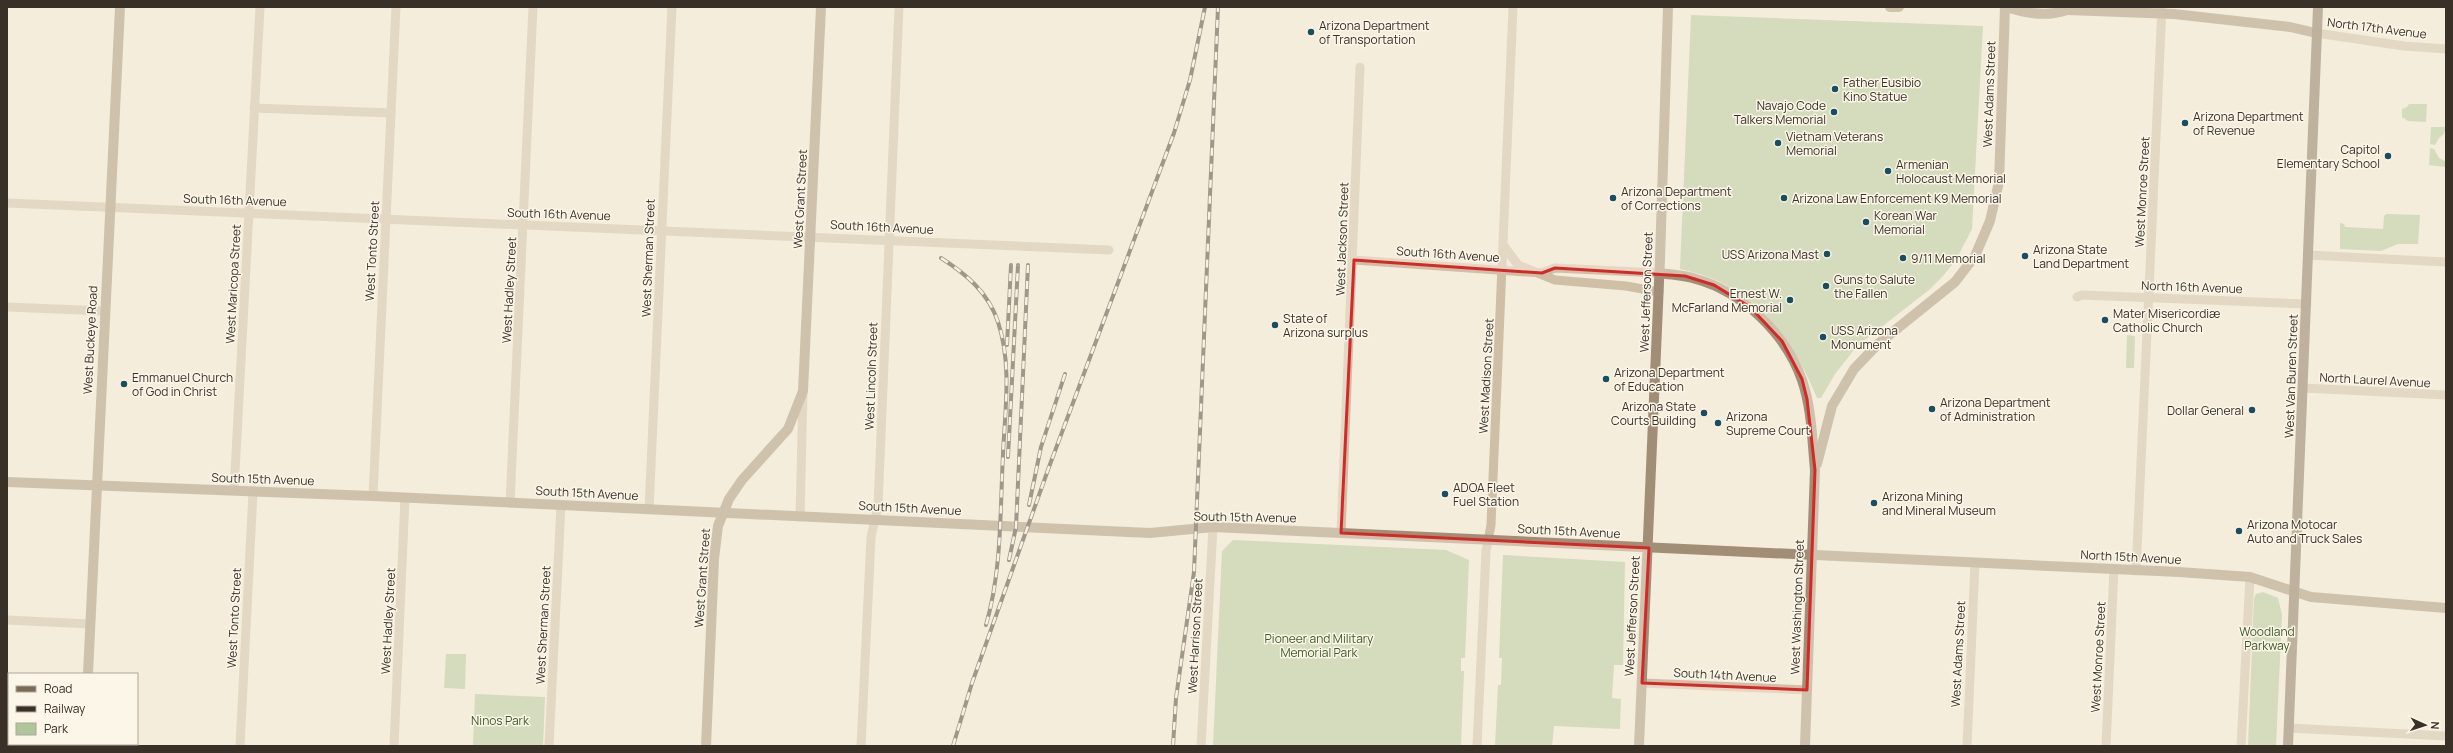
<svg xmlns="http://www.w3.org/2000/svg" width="2453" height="753" font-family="Manrope,sans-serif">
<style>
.green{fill:#afc59a}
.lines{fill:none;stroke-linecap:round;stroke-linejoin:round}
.street{stroke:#cebfa6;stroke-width:9}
.secondary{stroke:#a28e77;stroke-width:10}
.primary{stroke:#7c6a57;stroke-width:10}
.rail-casing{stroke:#393028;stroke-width:4}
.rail{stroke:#fbf6e8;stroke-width:2.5;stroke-dasharray:8;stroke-linecap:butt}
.marked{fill:none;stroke:#d62828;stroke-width:3;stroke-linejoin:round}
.poi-dot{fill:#194d5f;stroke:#fbf6e8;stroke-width:1.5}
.labels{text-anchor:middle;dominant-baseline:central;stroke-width:3;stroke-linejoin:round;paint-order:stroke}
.poi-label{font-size:12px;fill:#393028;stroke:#fbf6e8;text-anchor:start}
.street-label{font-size:12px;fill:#393028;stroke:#fbf6e8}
.park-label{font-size:12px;fill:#3f5a29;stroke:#fbf6e8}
</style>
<rect width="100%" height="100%" fill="#f4eddb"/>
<!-- green -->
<g class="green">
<path d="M 1691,15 L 1983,26 L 1972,229 L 1956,260 L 1942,277 L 1929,290 L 1857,346 L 1835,374 L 1821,398 L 1817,398 C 1790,332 1752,284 1680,269 Z"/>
<polygon points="2409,104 2427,104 2426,122 2408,121 2402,117 2402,109 2407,107"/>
<polygon points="2431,127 2446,127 2444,134 2439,138 2435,145 2430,144"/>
<polygon points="2430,148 2434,149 2439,158 2445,161 2445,167 2429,165"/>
<polygon points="2387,214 2420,215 2418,244 2398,244 2381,251 2340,249 2340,223 2344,224 2345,227 2383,229 2384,216"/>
<polygon points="2127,335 2135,336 2134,368 2126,368"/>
<polygon points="1233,540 1446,550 1469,560 1465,658 1461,658 1461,671 1464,671 1461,746 1213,746 1222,551"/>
<polygon points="1503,555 1625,562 1623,665 1614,665 1612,698 1621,699 1620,729 1554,726 1552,746 1495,746 1498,685 1501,685 1502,658 1499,658"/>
<polygon points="2263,592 2278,598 2282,615 2276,746 2248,746 2254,598 2256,594"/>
<polygon points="446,654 466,654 465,689 444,688"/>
<polygon points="475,694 545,697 543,746 473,746"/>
</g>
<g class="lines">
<!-- street -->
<g class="street">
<polyline points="2316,33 2404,46 2446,49"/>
<polyline points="254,108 391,113"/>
<polyline points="7,203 1109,250"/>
<polyline points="1504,246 1518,265 1555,280 1626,286 1659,292"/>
<polyline points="2308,255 2446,262"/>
<polyline points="1354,260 1542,273 1555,268 1660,273"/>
<polyline points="2077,297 2082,295 2307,304"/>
<polyline points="7,307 105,311"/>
<polyline points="2303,388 2446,395"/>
<polyline points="234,491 260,7"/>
<polyline points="373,496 396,7"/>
<polyline points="510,503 533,7"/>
<polyline points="649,509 672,7"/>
<polyline points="800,517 803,392"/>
<polyline points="1341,533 1360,67"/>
<polyline points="2136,571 2162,7"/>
<polyline points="7,620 90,624"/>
<polyline points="1642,683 1807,690"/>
<polyline points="2289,728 2446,736"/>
<polyline points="240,746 253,492"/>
<polyline points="394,746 405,498"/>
<polyline points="549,746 561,505"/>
<polyline points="861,746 871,537 878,506 899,7"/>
<polyline points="1201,746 1213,527"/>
<polyline points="1477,746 1486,551 1491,525 1513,7"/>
<polyline points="1967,746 1975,563"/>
<polyline points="2106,746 2114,569"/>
<polyline points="2241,746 2250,577"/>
</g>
<!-- secondary -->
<g class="secondary">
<polyline points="1890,7 1899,7"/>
<path d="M 2007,7 C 2027,14 2047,17 2067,10"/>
<polyline points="2061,7 2067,10 2174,14 2290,27 2316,33"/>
<path d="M 1660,273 C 1672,275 1684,275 1696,279 C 1743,292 1786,334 1802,380 C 1812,409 1812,440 1815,470 L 1805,746"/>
<polyline points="1817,464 1832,406 1854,369 1878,344 1955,282 1975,256 1990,221 1999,182 2005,7"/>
<polyline points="7,482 373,496 1128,532 1150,533 1213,527 2179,572 2250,577 2311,597 2446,608"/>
<polyline points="88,674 120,7"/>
<polyline points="84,746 84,744"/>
<polyline points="706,746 714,559 718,526 729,499 742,480 788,429 803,391 821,7"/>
<polyline points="1639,746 1660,259 1668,7"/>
</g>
<!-- primary -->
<polyline class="primary" points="2288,746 2318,7"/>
<defs>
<g id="rail">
<path d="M 941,258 C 966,274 988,292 998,322 C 1012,364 1005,410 1003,454 C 1000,511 1002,570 986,625"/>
<polyline points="1007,345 1011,265"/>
<polyline points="1008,457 1018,265"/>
<polyline points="1029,505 1041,447 1065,374"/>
<polyline points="1009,560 1016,527 1028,265"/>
<polyline points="953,746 972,683 1049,467 1174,133 1190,80 1205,7"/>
<polyline points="1173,746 1176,698 1194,572 1218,7"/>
</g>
</defs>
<!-- rail casing -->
<use href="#rail" class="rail-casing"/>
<!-- rail -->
<use href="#rail" class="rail"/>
</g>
<!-- marked area -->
<path d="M0 0H2453V753H0ZM 1354,260 L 1542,273 L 1555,268 L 1685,276 L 1714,285 L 1750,307 L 1782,341 L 1802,379 L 1807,399 L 1815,470 L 1807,690 L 1642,683 L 1649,548 L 1341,533 Z" fill="#f4eddb" fill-opacity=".55" fill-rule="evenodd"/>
<path class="marked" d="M 1354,260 L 1542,273 L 1555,268 L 1685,276 L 1714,285 L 1750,307 L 1782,341 L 1802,379 L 1807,399 L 1815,470 L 1807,690 L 1642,683 L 1649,548 L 1341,533 Z"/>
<!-- markers -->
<g class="poi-dot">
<circle cx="1311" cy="32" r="4"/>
<circle cx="1835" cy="89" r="4"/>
<circle cx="1834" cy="112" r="4"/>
<circle cx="2185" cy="123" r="4"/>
<circle cx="1778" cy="143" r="4"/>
<circle cx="2388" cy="156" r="4"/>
<circle cx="1888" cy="171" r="4"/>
<circle cx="1613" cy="198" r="4"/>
<circle cx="1784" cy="198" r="4"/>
<circle cx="1866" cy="222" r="4"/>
<circle cx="1827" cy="254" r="4"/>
<circle cx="2025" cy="256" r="4"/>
<circle cx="1903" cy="258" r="4"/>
<circle cx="1826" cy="286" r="4"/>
<circle cx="1790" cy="300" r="4"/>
<circle cx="2105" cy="320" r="4"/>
<circle cx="1275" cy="325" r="4"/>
<circle cx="1823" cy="337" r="4"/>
<circle cx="1606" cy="379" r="4"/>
<circle cx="124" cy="384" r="4"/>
<circle cx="1932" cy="409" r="4"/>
<circle cx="2252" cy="410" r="4"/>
<circle cx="1704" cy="413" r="4"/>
<circle cx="1718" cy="423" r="4"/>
<circle cx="1445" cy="494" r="4"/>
<circle cx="1874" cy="503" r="4"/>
<circle cx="2239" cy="531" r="4"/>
</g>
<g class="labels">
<!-- poi labels -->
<g class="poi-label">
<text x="1319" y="25">Arizona Department<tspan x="1319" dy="14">of Transportation</tspan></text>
<text x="1843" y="82">Father Eusibio<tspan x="1843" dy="14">Kino Statue</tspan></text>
<text x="1826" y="105" text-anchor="end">Navajo Code<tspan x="1826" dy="14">Talkers Memorial</tspan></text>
<text x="2193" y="116">Arizona Department<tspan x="2193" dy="14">of Revenue</tspan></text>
<text x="1786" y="136">Vietnam Veterans<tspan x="1786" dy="14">Memorial</tspan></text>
<text x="2380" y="149" text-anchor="end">Capitol<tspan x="2380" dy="14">Elementary School</tspan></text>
<text x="1896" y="164">Armenian<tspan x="1896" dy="14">Holocaust Memorial</tspan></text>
<text x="1621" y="191">Arizona Department<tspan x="1621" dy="14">of Corrections</tspan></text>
<text x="1792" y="198">Arizona Law Enforcement K9 Memorial</text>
<text x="1874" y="215">Korean War<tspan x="1874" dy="14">Memorial</tspan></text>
<text x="2033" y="249">Arizona State<tspan x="2033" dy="14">Land Department</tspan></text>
<text x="1819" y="254" text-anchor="end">USS Arizona Mast</text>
<text x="1911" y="258">9/11 Memorial</text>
<text x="1834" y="279">Guns to Salute<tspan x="1834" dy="14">the Fallen</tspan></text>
<text x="1782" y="293" text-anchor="end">Ernest W.<tspan x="1782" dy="14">McFarland Memorial</tspan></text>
<text x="2113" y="313">Mater Misericordiæ<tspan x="2113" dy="14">Catholic Church</tspan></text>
<text x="1283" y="318">State of<tspan x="1283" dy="14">Arizona surplus</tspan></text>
<text x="1831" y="330">USS Arizona<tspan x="1831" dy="14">Monument</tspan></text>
<text x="1614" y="372">Arizona Department<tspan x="1614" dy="14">of Education</tspan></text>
<text x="132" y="377">Emmanuel Church<tspan x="132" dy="14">of God in Christ</tspan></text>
<text x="1940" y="402">Arizona Department<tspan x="1940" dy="14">of Administration</tspan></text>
<text x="1696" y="406" text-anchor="end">Arizona State<tspan x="1696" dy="14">Courts Building</tspan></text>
<text x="2244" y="410" text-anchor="end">Dollar General</text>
<text x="1726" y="416">Arizona<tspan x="1726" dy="14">Supreme Court</tspan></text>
<text x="1453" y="487">ADOA Fleet<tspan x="1453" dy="14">Fuel Station</tspan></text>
<text x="1882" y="496">Arizona Mining<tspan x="1882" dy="14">and Mineral Museum</tspan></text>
<text x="2247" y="524">Arizona Motocar<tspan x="2247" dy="14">Auto and Truck Sales</tspan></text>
</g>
<!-- street labels -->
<g class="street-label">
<text transform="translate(2377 28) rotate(7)">North 17th Avenue</text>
<text transform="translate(1989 94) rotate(-88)">West Adams Street</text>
<text transform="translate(2142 192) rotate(-87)">West Monroe Street</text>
<text transform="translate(800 199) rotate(-87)">West Grant Street</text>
<text transform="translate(235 200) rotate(2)">South 16th Avenue</text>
<text transform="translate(559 214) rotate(2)">South 16th Avenue</text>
<text transform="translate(882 227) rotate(3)">South 16th Avenue</text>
<text transform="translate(1342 239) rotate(-88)">West Jackson Street</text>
<text transform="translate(372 251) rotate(-87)">West Tonto Street</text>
<text transform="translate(1448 254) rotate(4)">South 16th Avenue</text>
<text transform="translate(648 258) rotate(-88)">West Sherman Street</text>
<text transform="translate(233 284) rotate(-87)">West Maricopa Street</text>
<text transform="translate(2192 287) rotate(2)">North 16th Avenue</text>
<text transform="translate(509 290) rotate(-87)">West Hadley Street</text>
<text transform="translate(1646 292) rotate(-88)">West Jefferson Street</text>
<text transform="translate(90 340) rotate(-87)">West Buckeye Road</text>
<text transform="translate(871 376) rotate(-88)">West Lincoln Street</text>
<text transform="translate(1486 376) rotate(-87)">West Madison Street</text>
<text transform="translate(2291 376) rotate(-88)">West Van Buren Street</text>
<text transform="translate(2375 380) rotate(3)">North Laurel Avenue</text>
<text transform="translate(263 479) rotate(2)">South 15th Avenue</text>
<text transform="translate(587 493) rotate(3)">South 15th Avenue</text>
<text transform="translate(910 508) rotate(3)">South 15th Avenue</text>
<text transform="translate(1245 517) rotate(1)">South 15th Avenue</text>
<text transform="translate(1569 531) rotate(3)">South 15th Avenue</text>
<text transform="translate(2131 557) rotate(3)">North 15th Avenue</text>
<text transform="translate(702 578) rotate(-86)">West Grant Street</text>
<text transform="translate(1797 607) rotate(-88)">West Washington Street</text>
<text transform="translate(1632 616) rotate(-87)">West Jefferson Street</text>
<text transform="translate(234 618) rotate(-87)">West Tonto Street</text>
<text transform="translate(388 621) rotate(-87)">West Hadley Street</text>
<text transform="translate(543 625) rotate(-87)">West Sherman Street</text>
<text transform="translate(1195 636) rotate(-87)">West Harrison Street</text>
<text transform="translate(1958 654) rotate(-87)">West Adams Street</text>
<text transform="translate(2098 657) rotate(-87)">West Monroe Street</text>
<text transform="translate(1725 675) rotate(3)">South 14th Avenue</text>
</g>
<!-- park labels -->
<g class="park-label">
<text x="2267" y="631">Woodland<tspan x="2267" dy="14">Parkway</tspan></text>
<text x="1319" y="638">Pioneer and Military<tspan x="1319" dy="14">Memorial Park</tspan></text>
<text x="500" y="720">Ninos Park</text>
</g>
</g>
<!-- border -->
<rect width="2453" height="753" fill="none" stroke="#393028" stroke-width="16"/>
<!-- legend -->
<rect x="8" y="673" width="130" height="72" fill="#fbf6e8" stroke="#ada79b"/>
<rect x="16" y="686" width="20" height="6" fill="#7c6a57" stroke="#ada79b"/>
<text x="44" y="693" font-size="12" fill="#393028">Road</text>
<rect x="16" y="706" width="20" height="6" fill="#393028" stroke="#ada79b"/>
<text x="44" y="713" font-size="12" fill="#393028">Railway</text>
<rect x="16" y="723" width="20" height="12" fill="#afc59a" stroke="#ada79b"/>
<text x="44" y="733" font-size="12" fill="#393028">Park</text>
<!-- north arrow -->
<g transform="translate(2425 725) rotate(93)" stroke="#fbf6e8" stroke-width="3" paint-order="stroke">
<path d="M0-3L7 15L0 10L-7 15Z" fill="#393028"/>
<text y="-6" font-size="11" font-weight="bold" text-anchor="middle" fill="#393028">N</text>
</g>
</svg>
